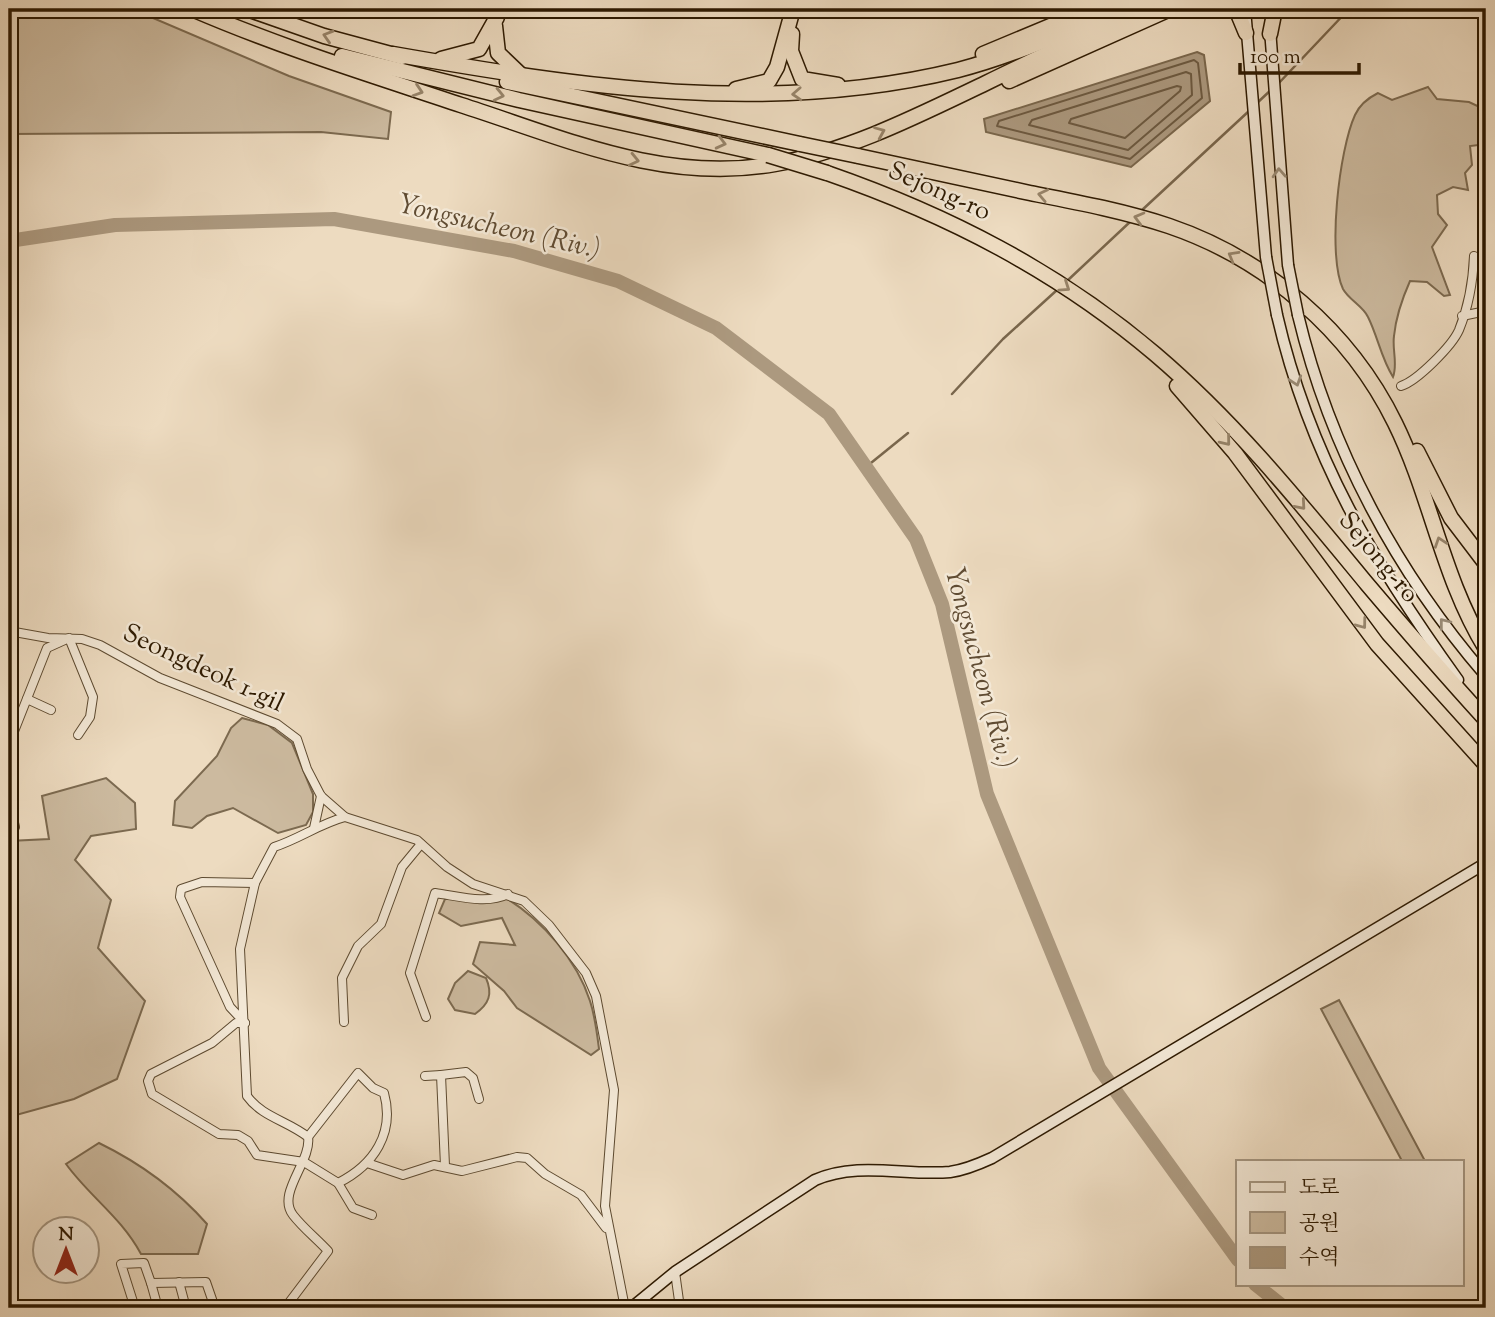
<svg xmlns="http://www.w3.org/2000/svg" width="1495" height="1317" font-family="'Sorts Mill Goudy','Noto Serif KR',serif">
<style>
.green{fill:#ccba9f;stroke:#7c6a50;stroke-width:2}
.water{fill:#ac997f;stroke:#79664c;stroke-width:2}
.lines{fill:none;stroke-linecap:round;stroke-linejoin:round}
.shore{stroke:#6c5940;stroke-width:2}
.stream{stroke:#79664c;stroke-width:2.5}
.river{stroke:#ac997f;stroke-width:14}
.street-casing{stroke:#5d4a30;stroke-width:10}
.secondary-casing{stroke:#2d1900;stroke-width:13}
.highway-casing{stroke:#2d1900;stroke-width:17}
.street{stroke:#f3e8d6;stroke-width:8}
.secondary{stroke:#f3e8d6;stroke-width:10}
.highway{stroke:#eddbc0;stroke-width:14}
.secondary-bridge-casing{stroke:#2d1900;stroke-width:13;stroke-linecap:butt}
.highway-bridge-casing{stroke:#2d1900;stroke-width:17;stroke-linecap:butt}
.secondary-bridge{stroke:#f3e8d6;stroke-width:10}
.highway-bridge{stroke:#eddbc0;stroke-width:14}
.oneway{stroke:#97846a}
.oneway2{stroke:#9a8b76}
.labels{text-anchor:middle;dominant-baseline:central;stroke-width:5;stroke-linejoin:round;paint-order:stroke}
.street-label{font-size:26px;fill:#2d1900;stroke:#f3e8d6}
.water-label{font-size:28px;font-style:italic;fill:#604c33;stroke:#f3e8d6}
</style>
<rect width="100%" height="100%" fill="#eddbc0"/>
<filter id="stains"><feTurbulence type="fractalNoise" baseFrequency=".00286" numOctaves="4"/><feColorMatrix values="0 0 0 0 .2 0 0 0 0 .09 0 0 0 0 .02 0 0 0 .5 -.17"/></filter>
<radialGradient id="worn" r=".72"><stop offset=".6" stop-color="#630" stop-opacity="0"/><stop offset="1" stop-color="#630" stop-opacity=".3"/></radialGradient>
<!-- green -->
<g class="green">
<polygon points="9,9 127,9 139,12 289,76 391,112 388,139 321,132 9,134"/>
<path d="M 1428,87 L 1437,99 L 1469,102 L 1486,110 L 1486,144 L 1470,146 L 1472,165 L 1465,173 L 1468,190 L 1453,187 L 1437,195 L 1438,214 L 1447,225 L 1432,247 L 1450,295 L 1444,296 L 1427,282 L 1410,281 C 1402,299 1396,316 1394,336 C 1392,350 1398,364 1393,377 C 1381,358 1378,337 1368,317 C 1363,306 1349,300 1343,289 C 1327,255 1339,150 1355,115 C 1360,104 1368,98 1378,93 L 1392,100 Z"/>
<polygon points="242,718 268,725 292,743 313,794 313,812 306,825 278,833 233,808 207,816 192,828 173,825 175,801 217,756 231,728"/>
<polygon points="106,778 135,803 136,829 91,836 75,860 111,900 98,948 145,1001 117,1079 74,1099 9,1117 9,841 49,839 42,796"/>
<path d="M 506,898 C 542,920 577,960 590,1001 C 595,1016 597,1033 599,1049 L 591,1055 L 517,1008 L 504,991 L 473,964 L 480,942 L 515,945 L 502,918 L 461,926 L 439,913 L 445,899 Z"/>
<path d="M 468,971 L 486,978 C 493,994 489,1004 475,1014 L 455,1010 L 448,999 L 455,983 Z"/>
<polygon points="1339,1000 1425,1161 1402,1161 1321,1009"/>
<path d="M 99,1143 C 140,1163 177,1190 207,1224 L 198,1254 L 141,1254 C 121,1217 90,1197 66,1164 Z"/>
</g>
<!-- water -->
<polygon class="water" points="1197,52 1204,55 1210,101 1131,167 986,132 984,119"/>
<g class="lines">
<!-- shore -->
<g class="shore">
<polygon points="1194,60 1198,63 1202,98 1130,159 997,126 999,121"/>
<polygon points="1186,72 1191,74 1192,95 1128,150 1029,125 1032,120"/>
<polygon points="1177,86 1181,87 1180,91 1125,138 1069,123 1071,119"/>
</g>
<!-- stream -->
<g class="stream">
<polyline points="1277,85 1349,9"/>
<polyline points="1256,104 1272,89"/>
<polyline points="1141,211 1249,111"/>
<polyline points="1067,281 1131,221"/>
<polyline points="952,394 1003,339 1057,290"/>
<polyline points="866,467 908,433"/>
</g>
<!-- river -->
<g class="river">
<polyline points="9,241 115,225 334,219 514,251 618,281 716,328 829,414 916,539 942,604 987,794 1099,1068 1238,1260"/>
<polyline points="1255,1284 1285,1308"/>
</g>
<defs>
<g id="street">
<polyline points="1462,316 1486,311"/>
<path d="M 1401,386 C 1417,381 1452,346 1459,330 C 1468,308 1473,281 1474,256"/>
<polyline points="9,631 48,638 82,639 100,645 160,678 277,724 297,739 307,769 321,796 345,817 417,840 447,867 473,884 524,901 549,925 586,973 596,996 614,1090 605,1206 625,1308"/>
<polyline points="27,699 51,710"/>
<polyline points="9,744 47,648 69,638 93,697 90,717 78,735"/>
<polyline points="9,800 15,827"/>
<polyline points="314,828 321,796"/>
<path d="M 426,1017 L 410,973 L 435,893 C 458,896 487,905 508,894"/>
<polyline points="344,1022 342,978 358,946 381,924 402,867 421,844"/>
<path d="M 245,1023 L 236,1023 L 212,1043 L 151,1074 L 148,1081 L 152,1094 L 219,1134 L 238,1135 L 248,1141 L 257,1155 L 304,1162 L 338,1183 C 374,1165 395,1133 384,1093 L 373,1088 L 358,1073 L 308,1137"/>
<polyline points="245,1023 230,1007 180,897 181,889 202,882 255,883"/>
<polyline points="441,1075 466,1072 473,1078 479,1099"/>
<polyline points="425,1076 441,1075 445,1166"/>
<polyline points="367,1163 403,1175 434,1165 462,1171 517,1157 527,1158 545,1174 581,1195 606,1228"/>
<polyline points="338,1183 353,1208 372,1215"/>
<polyline points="675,1272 680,1308"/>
<polyline points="179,1282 186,1308"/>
<polyline points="151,1283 158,1308"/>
<polyline points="135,1308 121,1264 144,1263 151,1283 206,1282 215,1308"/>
<path d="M 285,1308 L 328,1251 C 317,1239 303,1228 293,1215 C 276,1193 312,1161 308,1137 C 288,1121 262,1117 247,1096 L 240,949 L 255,883 L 274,847 C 299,839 319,824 345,817"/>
</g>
<g id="secondary">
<polyline points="1245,9 1266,257"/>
<polyline points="1270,29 1288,265"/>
<path d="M 1277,315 C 1310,458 1374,563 1458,680"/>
<path d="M 1298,315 C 1330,449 1397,573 1486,676"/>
<path d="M 631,1308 L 675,1272 L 815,1180 C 858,1161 905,1176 950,1172 C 965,1170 979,1164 992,1158 L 1486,863"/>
</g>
<g id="highway">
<path d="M 192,9 C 280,47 371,75 461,105 C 564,138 664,184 775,164 C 849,151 919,115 986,83 C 1039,57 1092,33 1145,9"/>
<polyline points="247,9 324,36 402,57"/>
<polyline points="1236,9 1246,33"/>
<polyline points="495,26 498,53 521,75"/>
<polyline points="792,34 791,51 802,79 838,85"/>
<polyline points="1270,34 1275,9"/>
<path d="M 393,54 C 581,87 770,116 958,70 C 1015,55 1068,31 1122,9"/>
<polyline points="983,54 1091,9"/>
<polyline points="342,56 519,100 768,155"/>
<polyline points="441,59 479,49 497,17"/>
<polyline points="1009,81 1170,9"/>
<polyline points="507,82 800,144"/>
<polyline points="736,89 769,81 777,67 793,9"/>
<path d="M 858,156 C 915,168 972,180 1030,193 C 1076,202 1124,211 1169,226 C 1266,259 1350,331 1395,423 C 1431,496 1443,580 1486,649"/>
<path d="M 827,173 C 948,215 1057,271 1155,354 C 1235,422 1301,504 1367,584 C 1406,630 1446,676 1486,720"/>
<polyline points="1177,386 1235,453 1377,644 1486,765"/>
<polyline points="1417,451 1451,518 1486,564"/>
</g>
</defs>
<!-- street casing -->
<use href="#street" class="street-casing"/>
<!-- secondary casing -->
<use href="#secondary" class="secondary-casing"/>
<!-- highway casing -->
<use href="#highway" class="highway-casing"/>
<!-- street -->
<use href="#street" class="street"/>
<!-- secondary -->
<use href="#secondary" class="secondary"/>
<!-- highway -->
<use href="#highway" class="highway"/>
<defs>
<g id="secondary-bridge">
<polyline points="1266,257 1277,315"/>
<polyline points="1288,265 1298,315"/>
</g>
<g id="highway-bridge">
<polyline points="800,144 858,156"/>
<polyline points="768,155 827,173"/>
</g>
</defs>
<!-- secondary-bridge casing -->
<use href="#secondary-bridge" class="secondary-bridge-casing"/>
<!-- highway-bridge casing -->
<use href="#highway-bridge" class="highway-bridge-casing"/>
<!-- secondary-bridge -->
<use href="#secondary-bridge" class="secondary-bridge"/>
<!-- highway-bridge -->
<use href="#highway-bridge" class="highway-bridge"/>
</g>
<!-- one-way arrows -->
<defs><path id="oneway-chevron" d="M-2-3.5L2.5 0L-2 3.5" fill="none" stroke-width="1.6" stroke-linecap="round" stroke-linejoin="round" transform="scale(1.75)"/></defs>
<g class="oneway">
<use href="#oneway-chevron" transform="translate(328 36) rotate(-163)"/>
<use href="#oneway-chevron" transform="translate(418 91) rotate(18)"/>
<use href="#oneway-chevron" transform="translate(797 94) rotate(177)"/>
<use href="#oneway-chevron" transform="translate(499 95) rotate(13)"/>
<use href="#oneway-chevron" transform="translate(880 132) rotate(-23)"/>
<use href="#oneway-chevron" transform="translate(721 143) rotate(14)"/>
<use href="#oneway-chevron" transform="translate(634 160) rotate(13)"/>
<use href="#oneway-chevron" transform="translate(1043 195) rotate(-168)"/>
<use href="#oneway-chevron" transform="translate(1139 218) rotate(-165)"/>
<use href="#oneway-chevron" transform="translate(1233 256) rotate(-150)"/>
<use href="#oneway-chevron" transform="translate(1065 287) rotate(34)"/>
<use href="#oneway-chevron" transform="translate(1226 441) rotate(51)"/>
<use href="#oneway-chevron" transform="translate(1301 505) rotate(49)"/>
<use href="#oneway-chevron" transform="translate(1440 542) rotate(-109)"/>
<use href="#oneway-chevron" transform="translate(1362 624) rotate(53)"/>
</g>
<g class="oneway2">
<use href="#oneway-chevron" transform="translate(1279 173) rotate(-93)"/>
<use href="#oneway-chevron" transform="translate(1296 381) rotate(72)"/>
<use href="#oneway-chevron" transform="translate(1444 623) rotate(-128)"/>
</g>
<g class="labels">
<!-- street labels -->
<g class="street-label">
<text transform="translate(939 192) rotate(24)">Sejong-ro</text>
<text transform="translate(1378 558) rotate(50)">Sejong-ro</text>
<text transform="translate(203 669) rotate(25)">Seongdeok 1-gil</text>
</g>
<!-- water labels -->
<g class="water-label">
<text transform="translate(499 228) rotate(13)">Yongsucheon (Riv.)</text>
<text transform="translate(979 668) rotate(75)">Yongsucheon (Riv.)</text>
</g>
</g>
<!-- margin -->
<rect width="1495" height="1317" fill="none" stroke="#eddbc0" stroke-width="35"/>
<rect x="10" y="10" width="1474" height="1296" fill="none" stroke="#2d1900" stroke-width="3.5"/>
<rect x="18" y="18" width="1460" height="1282" fill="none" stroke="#2d1900" stroke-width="2"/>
<!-- legend -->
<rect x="1236" y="1160" width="228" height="126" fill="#f3e8d6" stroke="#a49580" stroke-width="2"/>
<rect x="1250" y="1182" width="35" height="10" fill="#f3e8d6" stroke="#a49580" stroke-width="2"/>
<text x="1299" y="1194" font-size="21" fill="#2d1900">도로</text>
<rect x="1250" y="1212" width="35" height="21" fill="#ccba9f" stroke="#a49580" stroke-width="2"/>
<text x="1299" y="1230" font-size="21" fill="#2d1900">공원</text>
<rect x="1250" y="1247" width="35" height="21" fill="#ac997f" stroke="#a49580" stroke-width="2"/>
<text x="1299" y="1264" font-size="21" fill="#2d1900">수역</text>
<!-- north arrow -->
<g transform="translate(66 1250)"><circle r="33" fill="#f3e8d6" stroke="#a49580" stroke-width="2"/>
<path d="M0-5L12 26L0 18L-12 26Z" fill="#8f2418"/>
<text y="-10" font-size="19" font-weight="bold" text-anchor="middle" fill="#2d1900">N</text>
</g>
<!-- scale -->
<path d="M1240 63v10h119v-10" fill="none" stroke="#2d1900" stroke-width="3.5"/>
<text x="1250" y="63" font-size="21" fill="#2d1900" stroke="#f3e8d6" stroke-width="5" paint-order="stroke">100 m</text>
<rect width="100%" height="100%" filter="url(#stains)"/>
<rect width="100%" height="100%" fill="url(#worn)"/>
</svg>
